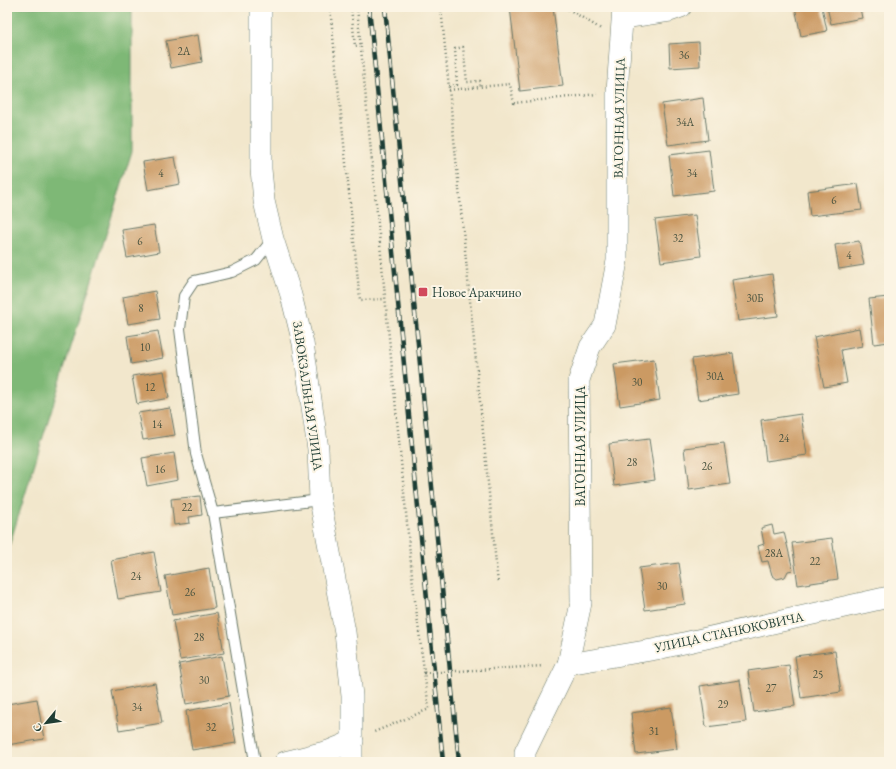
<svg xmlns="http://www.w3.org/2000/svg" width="896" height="769" font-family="'EB Garamond',serif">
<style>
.forest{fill:#7eb876;stroke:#4e7a55}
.building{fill:#cb9a64}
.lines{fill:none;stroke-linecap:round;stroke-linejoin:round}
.lane-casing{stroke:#697869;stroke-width:12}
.street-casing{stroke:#697869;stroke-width:22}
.path{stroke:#697869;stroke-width:2.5;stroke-dasharray:1 3;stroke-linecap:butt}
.lane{stroke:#fff;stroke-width:10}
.street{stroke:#fff;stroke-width:21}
.rail-casing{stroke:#1f3d34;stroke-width:4.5}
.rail{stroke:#fcf5e5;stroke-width:3;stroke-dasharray:9;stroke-linecap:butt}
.poi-dot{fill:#d1495b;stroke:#fcf5e5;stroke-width:1.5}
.labels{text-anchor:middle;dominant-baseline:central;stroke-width:4;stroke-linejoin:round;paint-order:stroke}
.number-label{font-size:11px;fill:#4a5440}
.street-label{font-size:13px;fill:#1f3d34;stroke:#fcf5e5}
.poi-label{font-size:13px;fill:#1f3d34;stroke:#fcf5e5;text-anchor:start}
</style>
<rect width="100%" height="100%" fill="#fcf5e5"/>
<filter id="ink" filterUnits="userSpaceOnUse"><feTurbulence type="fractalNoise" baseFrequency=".025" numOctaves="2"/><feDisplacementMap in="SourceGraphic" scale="8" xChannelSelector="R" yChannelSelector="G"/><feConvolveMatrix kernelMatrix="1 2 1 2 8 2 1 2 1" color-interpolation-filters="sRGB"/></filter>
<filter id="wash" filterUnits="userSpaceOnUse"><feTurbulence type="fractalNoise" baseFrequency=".012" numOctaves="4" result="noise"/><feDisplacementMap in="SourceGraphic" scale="16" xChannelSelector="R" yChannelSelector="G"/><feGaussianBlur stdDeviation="0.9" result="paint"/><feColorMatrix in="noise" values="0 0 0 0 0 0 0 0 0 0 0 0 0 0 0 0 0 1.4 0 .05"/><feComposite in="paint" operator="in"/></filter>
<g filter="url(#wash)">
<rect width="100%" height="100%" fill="#f2e7cc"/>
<!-- forest -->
<polygon class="forest" points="7,7 132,7 132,151 10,543 7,562"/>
<g id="blocks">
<!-- building -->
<g class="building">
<polygon points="510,7 553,7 563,86 520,91"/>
<polygon points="795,7 822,7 827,31 801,36"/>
<polygon points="827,7 863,7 860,8 862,18 831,24"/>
<polygon points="198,35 202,62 171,68 166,41"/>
<polygon points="699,42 700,66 670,68 669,44"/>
<polygon points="703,98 708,140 668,145 662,104"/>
<polygon points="709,150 714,191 674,196 669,155"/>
<polygon points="175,157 180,184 148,190 143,162"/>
<polygon points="858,184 862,210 810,216 807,191"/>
<polygon points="695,215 701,256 661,262 655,220"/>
<polygon points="154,225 159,252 127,258 122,230"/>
<polygon points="859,241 864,265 839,269 835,245"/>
<polygon points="772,274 778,316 738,321 732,280"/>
<polygon points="155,291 160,319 128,324 123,297"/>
<polygon points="889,297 889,342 874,344 869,299"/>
<polygon points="859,328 862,346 841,350 847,383 824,387 814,337"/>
<polygon points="158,331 163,358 131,364 127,336"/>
<polygon points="733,353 738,394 698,400 692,359"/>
<polygon points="654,359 660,400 620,406 614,364"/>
<polygon points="164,371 169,398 137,404 132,376"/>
<polygon points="170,408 175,435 143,440 138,413"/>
<polygon points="801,414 807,455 766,461 761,420"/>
<polygon points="649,439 655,480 614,486 609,444"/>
<polygon points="724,443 730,484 689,490 684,448"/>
<polygon points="174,453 178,480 147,486 142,458"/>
<polygon points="200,496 202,515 189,517 190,523 174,525 171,499"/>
<polygon points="772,525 774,534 784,532 793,570 788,571 785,577 777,579 772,575 768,561 762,562 758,546 764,544 761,528"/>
<polygon points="832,538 838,579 798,585 792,543"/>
<polygon points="154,552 161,592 118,599 111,560"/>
<polygon points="679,563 685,604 645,610 639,568"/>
<polygon points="209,568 215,608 172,615 165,576"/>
<polygon points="217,613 224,653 180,660 173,621"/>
<polygon points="835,651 841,692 801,698 795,656"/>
<polygon points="222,656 229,696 186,704 179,664"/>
<polygon points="789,665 795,706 754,712 748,671"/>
<polygon points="740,680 746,722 706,727 700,686"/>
<polygon points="155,683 162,723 119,730 112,691"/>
<polygon points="37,699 44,739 7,745 7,704"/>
<polygon points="229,703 236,743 192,750 186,711"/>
<polygon points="671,707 677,749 636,754 631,713"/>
</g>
</g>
</g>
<g filter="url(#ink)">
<use href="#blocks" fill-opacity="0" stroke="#697869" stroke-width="1"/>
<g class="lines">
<defs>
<g id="lane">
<polyline points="213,513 320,500"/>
<polyline points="255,762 213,513 196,454 180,329 184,296 194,281 232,272 256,260 273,239"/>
</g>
<g id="street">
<polyline points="261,7 261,169 264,201 273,239 291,295 303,343 318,449 320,500 345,632 352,696 352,762"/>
<polyline points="623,18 670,11 681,7"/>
<polyline points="568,664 657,649 889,597"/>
<polyline points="285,762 329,751 353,741"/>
<polyline points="525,762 525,752 568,664 581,603 579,380 590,347 605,325 617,261 617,92 623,7"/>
</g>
</defs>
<!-- lane casing -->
<use href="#lane" class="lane-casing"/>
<!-- street casing -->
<use href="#street" class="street-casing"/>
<!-- path -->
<g class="path">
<polyline points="330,7 360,300 385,299"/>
<polyline points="351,7 355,46 360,45"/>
<polyline points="357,7 413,585 429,709 374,732"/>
<polyline points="441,7 498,584"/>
<polyline points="565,7 601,29"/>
<polyline points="449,86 457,85 455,49 463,47 467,82 480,81 481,88"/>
<polyline points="449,90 510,84 514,103 597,94"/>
<polyline points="424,673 543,666"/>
</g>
<!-- lane -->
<use href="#lane" class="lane"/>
<!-- street -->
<use href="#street" class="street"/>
<defs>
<g id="rail">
<polyline points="369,7 443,762"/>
<polyline points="385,7 459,762"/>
</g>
</defs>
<!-- rail casing -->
<use href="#rail" class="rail-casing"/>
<!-- rail -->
<use href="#rail" class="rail"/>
</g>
</g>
<!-- markers -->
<rect class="poi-dot" x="418" y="287" width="10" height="10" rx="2"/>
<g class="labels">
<!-- number labels -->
<g class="number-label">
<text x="184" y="51">2А</text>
<text x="684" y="55">36</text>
<text x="685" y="122">34А</text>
<text x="161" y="173">4</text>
<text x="692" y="173">34</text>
<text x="834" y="200">6</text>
<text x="678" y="238">32</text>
<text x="140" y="241">6</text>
<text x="849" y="255">4</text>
<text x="755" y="298">30Б</text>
<text x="141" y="308">8</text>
<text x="145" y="347">10</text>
<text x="715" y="376">30А</text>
<text x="637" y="382">30</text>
<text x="150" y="387">12</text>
<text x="157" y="424">14</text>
<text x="784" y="438">24</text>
<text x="632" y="462">28</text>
<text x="707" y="466">26</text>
<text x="160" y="469">16</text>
<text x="187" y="507">22</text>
<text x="774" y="553">28А</text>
<text x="815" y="561">22</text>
<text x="136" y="576">24</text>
<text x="662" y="586">30</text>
<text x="190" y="592">26</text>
<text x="199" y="637">28</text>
<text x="818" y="674">25</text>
<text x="204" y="680">30</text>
<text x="771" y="688">27</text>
<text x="723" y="704">29</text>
<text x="137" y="707">34</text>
<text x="211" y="727">32</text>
<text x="654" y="731">31</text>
</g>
<!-- street labels -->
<g class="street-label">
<text transform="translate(619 118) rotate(-89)">ВАГОННАЯ УЛИЦА</text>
<text transform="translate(308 396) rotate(82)">ЗАВОКЗАЛЬНАЯ УЛИЦА</text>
<text transform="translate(580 446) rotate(-90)">ВАГОННАЯ УЛИЦА</text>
<text transform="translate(729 632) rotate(-12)">УЛИЦА СТАНЮКОВИЧА</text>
</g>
<!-- poi labels -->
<g class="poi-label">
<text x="432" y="292">Новое Аракчино</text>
</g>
</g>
<!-- margin -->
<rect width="896" height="769" fill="none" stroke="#fcf5e5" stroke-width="24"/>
<!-- north arrow -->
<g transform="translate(46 723) rotate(241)" stroke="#fcf5e5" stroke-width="3" paint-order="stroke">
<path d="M0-3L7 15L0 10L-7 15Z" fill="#1f3d34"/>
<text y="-6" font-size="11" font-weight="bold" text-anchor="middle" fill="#1f3d34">С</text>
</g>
</svg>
